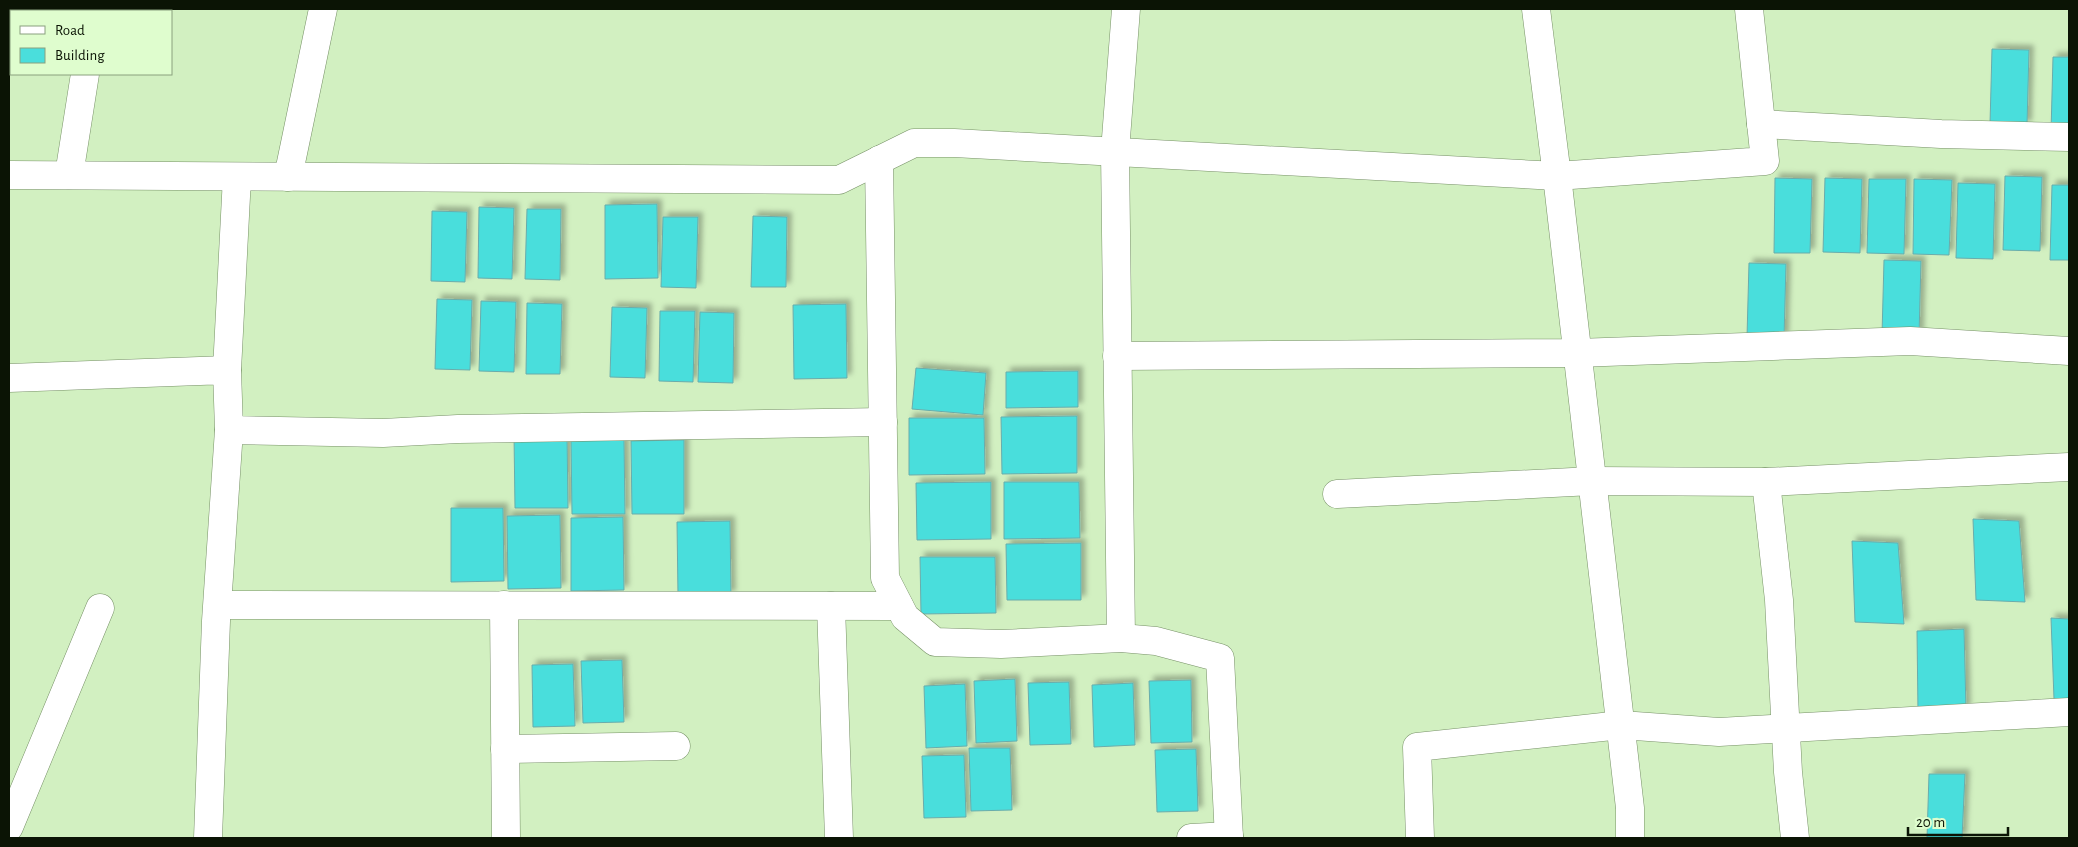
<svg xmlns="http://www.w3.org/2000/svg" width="2078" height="847" font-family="'Alegreya Sans',sans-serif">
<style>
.building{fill:#4adedc;stroke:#69acab;filter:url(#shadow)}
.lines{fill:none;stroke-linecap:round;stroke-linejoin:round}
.street-casing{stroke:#779167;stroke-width:29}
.street{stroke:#fff;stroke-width:28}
</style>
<defs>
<filter id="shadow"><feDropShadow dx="4.5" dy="-4.5" stdDeviation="2.5" flood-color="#0004"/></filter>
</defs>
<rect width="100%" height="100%" fill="#d2f0c1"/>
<!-- building -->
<g class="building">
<polygon points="1992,49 2029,50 2027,125 1990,124"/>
<polygon points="2053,57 2069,57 2069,132 2051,132"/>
<polygon points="2005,176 2042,177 2040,251 2003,250"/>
<polygon points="1775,178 1812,179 1810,253 1774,253"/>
<polygon points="1825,178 1862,179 1860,253 1823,252"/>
<polygon points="1869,179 1906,179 1904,254 1867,253"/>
<polygon points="1914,179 1952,180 1949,255 1913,254"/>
<polygon points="1958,183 1995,184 1993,259 1956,258"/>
<polygon points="2052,185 2069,185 2069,260 2050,260"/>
<polygon points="657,204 658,278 605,279 605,205"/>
<polygon points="479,207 514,208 512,279 478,278"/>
<polygon points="527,209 561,209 560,280 525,279"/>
<polygon points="432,211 467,212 465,282 431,281"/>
<polygon points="753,216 787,217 786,287 751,287"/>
<polygon points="663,217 698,217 696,288 661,287"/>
<polygon points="1884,260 1921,261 1919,336 1882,335"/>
<polygon points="1749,263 1786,264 1784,338 1747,337"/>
<polygon points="437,299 472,300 470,370 435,369"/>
<polygon points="481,301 516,302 514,372 479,371"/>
<polygon points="527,303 562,304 560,374 526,374"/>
<polygon points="846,304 847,378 794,379 793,305"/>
<polygon points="612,307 647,308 645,378 610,377"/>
<polygon points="660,311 695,311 693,382 659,381"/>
<polygon points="700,312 734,313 733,383 698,382"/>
<polygon points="916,368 986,373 983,415 912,409"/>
<polygon points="1078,371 1078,407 1006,408 1006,372"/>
<polygon points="1077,416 1077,473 1002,474 1001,417"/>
<polygon points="909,418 984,418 985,474 909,475"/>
<polygon points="567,434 568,508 515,508 514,435"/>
<polygon points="624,440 625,514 572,514 571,441"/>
<polygon points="684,440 684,514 632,514 631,441"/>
<polygon points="991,482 991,539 917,540 916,483"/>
<polygon points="1004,482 1079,482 1080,538 1004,539"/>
<polygon points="451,508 503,508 504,581 451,582"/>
<polygon points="560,515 561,588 508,589 507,516"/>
<polygon points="623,517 624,590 571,591 571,518"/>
<polygon points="1973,519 2019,521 2025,602 1976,600"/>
<polygon points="730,521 731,595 678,595 677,522"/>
<polygon points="1852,541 1898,543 1904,624 1855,622"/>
<polygon points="1081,543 1081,600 1007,600 1006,544"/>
<polygon points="920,557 995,557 996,613 921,614"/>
<polygon points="2051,618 2069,619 2069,700 2054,699"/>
<polygon points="1964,629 1966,710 1918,712 1917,631"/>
<polygon points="622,660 624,722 583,723 581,661"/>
<polygon points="573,664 575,726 533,727 532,665"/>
<polygon points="1015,679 1017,741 976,743 974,681"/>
<polygon points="1191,680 1192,742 1151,743 1149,681"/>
<polygon points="1069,682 1071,744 1030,745 1028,683"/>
<polygon points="1133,683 1135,745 1094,747 1092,685"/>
<polygon points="965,684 967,746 926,748 924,686"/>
<polygon points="969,748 1010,748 1012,810 971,811"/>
<polygon points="1196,749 1198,811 1157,812 1155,750"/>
<polygon points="964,755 966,817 924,818 922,756"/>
<polygon points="1929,774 1965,774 1962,838 1927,838"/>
</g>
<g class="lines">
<defs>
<g id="street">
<polyline points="95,11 95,9"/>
<polyline points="1761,124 1941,134 2069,137"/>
<polyline points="879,160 885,578 905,617 935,642 1001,644 1121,638 1156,641 1220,658 1229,838"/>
<polyline points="9,175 839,180 914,143 954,143 1557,176 1536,9"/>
<polyline points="69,175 85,74"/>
<polyline points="288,177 323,9"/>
<polyline points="1117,356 1577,353 1910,341 2069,351"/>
<polyline points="227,370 237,177"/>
<polyline points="9,378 227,370 229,430 383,433 458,429 883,422"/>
<polyline points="1766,482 1779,600 1788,772 1795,838"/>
<polyline points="1337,494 1592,481 1766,482 2069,467"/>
<polyline points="218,605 899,606"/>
<polyline points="504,605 506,838"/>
<polyline points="831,606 839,838"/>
<polyline points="1121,638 1115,151 1126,9"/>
<polyline points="505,749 676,746"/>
<polyline points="9,827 100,608"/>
<polyline points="208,838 216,621 229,430"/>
<polyline points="1191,838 1229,836"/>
<polyline points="1420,838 1417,747 1621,725 1719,732 2069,712"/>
<polyline points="1630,838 1630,808 1557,176 1765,161 1749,9"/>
</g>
</defs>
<!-- street casing -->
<use href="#street" class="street-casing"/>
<!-- street -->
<use href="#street" class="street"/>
</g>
<!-- border -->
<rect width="2078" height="847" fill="none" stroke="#0b1405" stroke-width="20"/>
<!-- legend -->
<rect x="10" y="10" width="162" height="65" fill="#dffdce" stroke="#8aa07e"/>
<rect x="20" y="26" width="25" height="8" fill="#ffffff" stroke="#8aa07e"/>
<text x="55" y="35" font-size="15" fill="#0b1405">Road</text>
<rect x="20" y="48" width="25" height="15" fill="#4adedc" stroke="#8aa07e"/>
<text x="55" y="60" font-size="15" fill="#0b1405">Building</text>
<!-- scale -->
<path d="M1908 827v8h100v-8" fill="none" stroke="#0b1405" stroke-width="2.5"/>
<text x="1916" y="827" font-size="15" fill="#0b1405" stroke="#dffdce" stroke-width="4" paint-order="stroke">20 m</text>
</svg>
